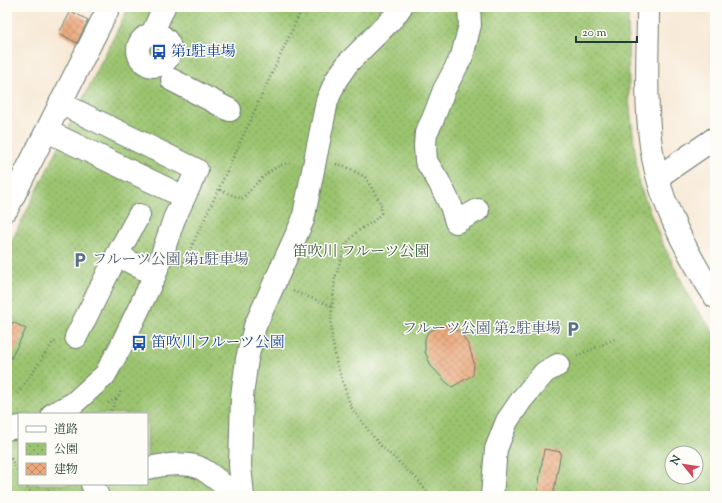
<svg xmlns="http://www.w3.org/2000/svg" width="722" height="503" font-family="'Sorts Mill Goudy','Noto Serif JP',serif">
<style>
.park{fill:url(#park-dots);stroke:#5d8052;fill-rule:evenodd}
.building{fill:url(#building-cross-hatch)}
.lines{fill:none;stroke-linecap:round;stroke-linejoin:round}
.minor-casing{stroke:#6b796c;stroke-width:24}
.path{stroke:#6b796c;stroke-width:2.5;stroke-dasharray:1 3;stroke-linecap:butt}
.minor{stroke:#fff;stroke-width:22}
.labels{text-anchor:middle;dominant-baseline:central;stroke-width:3;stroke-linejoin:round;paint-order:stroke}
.transit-label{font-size:15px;fill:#164399;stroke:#fdfcf7;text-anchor:start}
.park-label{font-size:15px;fill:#3e5f43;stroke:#fdfcf7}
.service-label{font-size:15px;fill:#4e5e75;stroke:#fdfcf7;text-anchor:start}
</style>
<defs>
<pattern id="park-dots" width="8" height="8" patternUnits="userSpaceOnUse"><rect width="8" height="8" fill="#9bc470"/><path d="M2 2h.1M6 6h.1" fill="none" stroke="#7ea05d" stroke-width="1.8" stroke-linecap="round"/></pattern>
<pattern id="building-cross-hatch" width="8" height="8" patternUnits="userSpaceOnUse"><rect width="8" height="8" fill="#eca97d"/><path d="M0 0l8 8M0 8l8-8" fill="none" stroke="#bf8b67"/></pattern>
</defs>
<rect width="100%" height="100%" fill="#fdfcf7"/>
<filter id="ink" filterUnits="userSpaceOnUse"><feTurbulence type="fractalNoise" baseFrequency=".025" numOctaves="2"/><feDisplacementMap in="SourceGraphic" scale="8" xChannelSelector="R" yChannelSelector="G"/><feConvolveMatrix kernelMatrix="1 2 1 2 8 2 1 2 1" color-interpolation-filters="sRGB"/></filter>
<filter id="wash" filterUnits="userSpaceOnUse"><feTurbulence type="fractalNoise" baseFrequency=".012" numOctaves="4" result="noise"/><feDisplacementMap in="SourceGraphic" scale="16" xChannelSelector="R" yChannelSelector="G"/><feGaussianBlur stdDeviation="0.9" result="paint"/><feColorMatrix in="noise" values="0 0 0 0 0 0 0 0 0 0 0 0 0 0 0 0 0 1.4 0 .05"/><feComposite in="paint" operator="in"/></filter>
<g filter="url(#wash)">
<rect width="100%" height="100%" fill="#f7e8d4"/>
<!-- park -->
<path class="park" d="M 129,7 L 628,7 L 629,100 L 639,184 L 661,240 L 692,302 L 715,335 L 715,496 L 7,496 L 7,250 ZM 19,414 L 147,414 L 147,484 L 19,484 ZM 672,453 L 696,453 L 696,477 L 672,477 Z"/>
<g id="blocks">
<!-- building -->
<g class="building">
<polygon points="71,11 88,20 77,43 59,33"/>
<polygon points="13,322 26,329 7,366 7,333"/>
<polygon points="443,325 451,327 461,333 469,346 474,363 473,375 452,387 446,382 431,366 425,352 425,338 428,332"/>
<polygon points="544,449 561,452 553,496 537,496"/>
</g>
</g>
</g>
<g filter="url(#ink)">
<use href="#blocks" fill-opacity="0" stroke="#6b796c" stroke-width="1"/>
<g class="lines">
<defs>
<g id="minor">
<polyline points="469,7 470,25 462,56 444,90 433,119 426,133 425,146 426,161 439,182 451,206 456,222 478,210"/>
<path d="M 648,7 C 648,50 645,94 650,138 C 656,195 684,249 715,297"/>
<circle cx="154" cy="50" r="16"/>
<polyline points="152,34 164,7"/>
<polyline points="172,80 230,110"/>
<polyline points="47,131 184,197"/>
<polyline points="658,177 715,138"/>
<polyline points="7,209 109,7"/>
<polyline points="117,255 139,215"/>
<polyline points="76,337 117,255 155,275"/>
<polyline points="53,414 74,403 105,375 120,348 155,275 174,219 197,170 60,103"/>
<polyline points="7,429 19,427"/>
<path d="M 147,468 C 161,465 189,461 202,469 C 215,476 225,487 236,496"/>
<polyline points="92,484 98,496"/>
<polyline points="243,496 240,466 242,396 247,359 255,326 303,220 327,101 336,80 348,63 394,17 401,7"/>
<polyline points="492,496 496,449 507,421 522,399 545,372 558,365"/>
</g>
</defs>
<!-- minor casing -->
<use href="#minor" class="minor-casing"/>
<!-- path -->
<g class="path">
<polyline points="336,164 347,167 365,177 381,204 381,213 374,221 358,231 346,244 335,278 331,321 332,339 337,365 351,407 368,430 381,446 417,479 431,496"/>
<path d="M 220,190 L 242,199 C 254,186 273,162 293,163"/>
<path d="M 182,266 C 224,180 262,93 303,7"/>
<polyline points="293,291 332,306"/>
<polyline points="577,356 615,339"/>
<polyline points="18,394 53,342 56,342"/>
<polyline points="108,403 118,397"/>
<polyline points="109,414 121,391"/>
<polyline points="7,461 11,459 19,473"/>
<polyline points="25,484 33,496"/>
<polyline points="38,496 49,489 53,496"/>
</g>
<!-- minor -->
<use href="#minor" class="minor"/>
</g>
</g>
<!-- icons -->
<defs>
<symbol id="bus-bare" viewBox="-9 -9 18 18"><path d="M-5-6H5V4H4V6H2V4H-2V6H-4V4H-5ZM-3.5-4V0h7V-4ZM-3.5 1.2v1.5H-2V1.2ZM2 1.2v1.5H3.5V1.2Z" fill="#1a4fb4" stroke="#fdfcf7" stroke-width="2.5" paint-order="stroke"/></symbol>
<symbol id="parking-bare" viewBox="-9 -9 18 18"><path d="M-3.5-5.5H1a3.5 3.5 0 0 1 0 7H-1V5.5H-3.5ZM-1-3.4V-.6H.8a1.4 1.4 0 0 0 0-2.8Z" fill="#5c6f8a" stroke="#fdfcf7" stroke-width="2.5" paint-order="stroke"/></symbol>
</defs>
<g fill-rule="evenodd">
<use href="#bus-bare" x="148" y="41" width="22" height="22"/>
<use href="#parking-bare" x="69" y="249" width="22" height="22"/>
<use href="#parking-bare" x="562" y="318" width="22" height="22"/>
<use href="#bus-bare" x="128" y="332" width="22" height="22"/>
</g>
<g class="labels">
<!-- transit labels -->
<g class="transit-label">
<text x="171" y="52">第1駐車場</text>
<text x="151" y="343">笛吹川フルーツ公園</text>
</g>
<!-- park labels -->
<g class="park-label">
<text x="361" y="252">笛吹川 フルーツ公園</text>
</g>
<!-- service labels -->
<g class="service-label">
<text x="92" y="260">フルーツ公園 第1駐車場</text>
<text x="561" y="329" text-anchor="end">フルーツ公園 第2駐車場</text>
</g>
</g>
<!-- margin -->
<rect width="722" height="503" fill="none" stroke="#fdfcf7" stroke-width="24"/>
<!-- legend -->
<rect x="18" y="413" width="130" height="72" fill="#fdfcf7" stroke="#a4b0a9"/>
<rect x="26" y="426" width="20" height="6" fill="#ffffff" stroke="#a4b0a9"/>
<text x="54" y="433" font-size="12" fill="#1f3d34">道路</text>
<rect x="26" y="443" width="20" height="12" fill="url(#park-dots)" stroke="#a4b0a9"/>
<text x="54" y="453" font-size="12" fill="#1f3d34">公園</text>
<rect x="26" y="463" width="20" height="12" fill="url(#building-cross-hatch)" stroke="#a4b0a9"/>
<text x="54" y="473" font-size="12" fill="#1f3d34">建物</text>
<!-- north arrow -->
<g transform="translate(684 465) rotate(300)"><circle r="19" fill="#fdfcf7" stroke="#a4b0a9"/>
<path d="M0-3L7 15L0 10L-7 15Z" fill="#d1495b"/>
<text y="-6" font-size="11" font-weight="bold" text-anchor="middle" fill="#1f3d34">N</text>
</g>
<!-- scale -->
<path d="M576 36v6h61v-6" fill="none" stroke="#1f3d34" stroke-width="2"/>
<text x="582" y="36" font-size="12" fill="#1f3d34" stroke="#fdfcf7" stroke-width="3" paint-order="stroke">20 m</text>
</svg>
